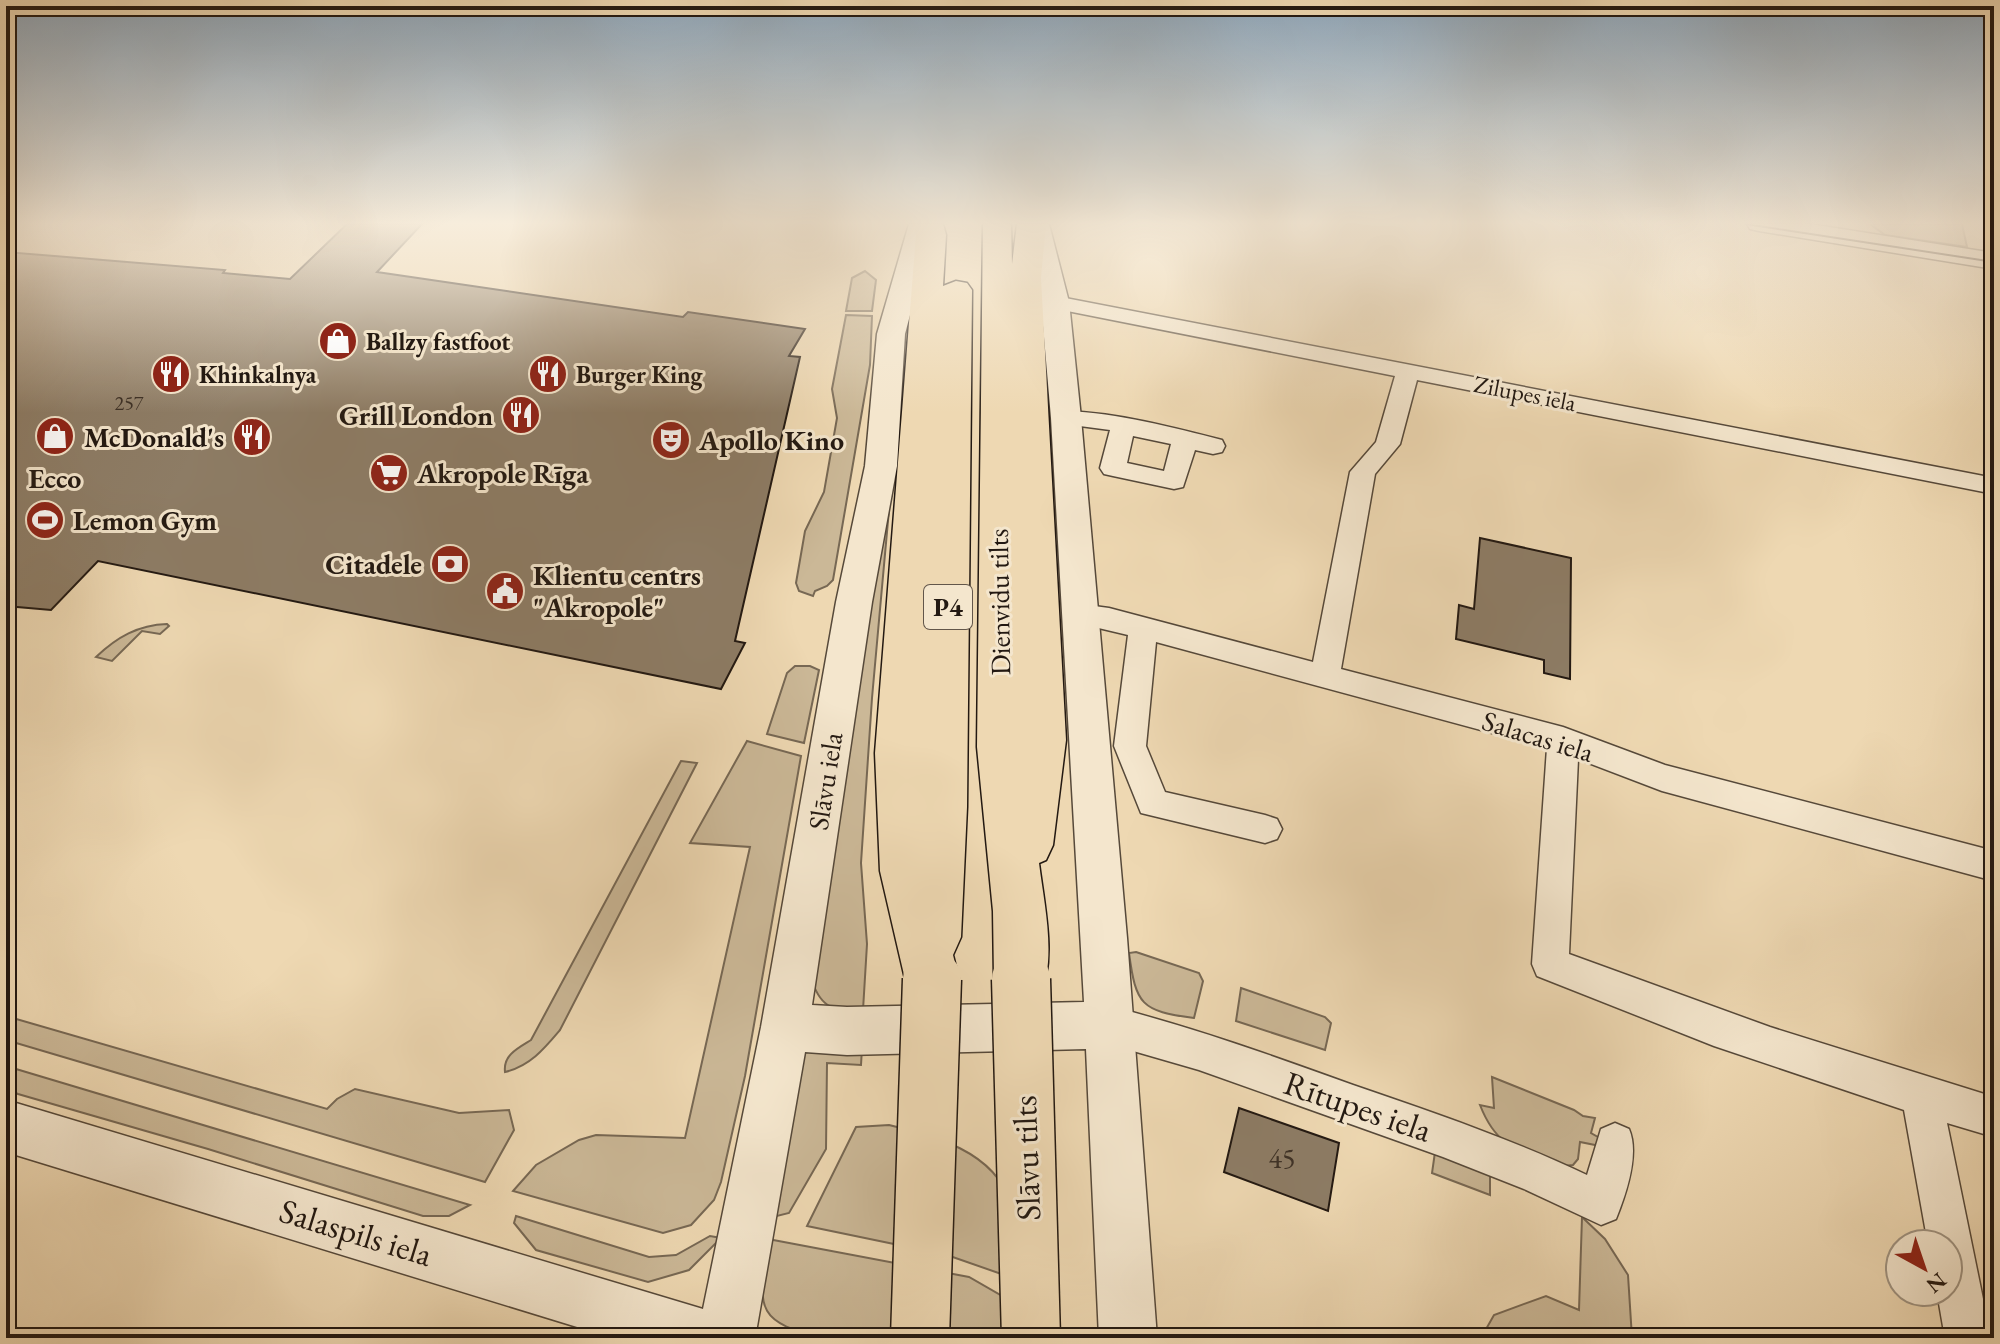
<svg xmlns="http://www.w3.org/2000/svg" width="2000" height="1344" font-family="'EB Garamond',serif">
<style>
.green{fill:#cbb897;stroke:#776854;stroke-width:2}
.building{fill:#8d7c65;stroke:#231912;stroke-width:2}
.lines{fill:none;stroke-linecap:round;stroke-linejoin:round}
.minor-casing{stroke:#56493a;stroke-width:3}
.tertiary-casing{stroke:#56493a;stroke-width:3}
.trunk-casing{stroke:#231912;stroke-width:3}
.minor{fill:#f4e6cd;fill-rule:evenodd}
.tertiary{fill:#f4e6cd;fill-rule:evenodd}
.trunk{fill:#eed8b2;fill-rule:evenodd}
.tram{stroke:#231912;stroke-width:2}
.rail-casing{stroke:#231912;stroke-width:11}
.rail{stroke:#f4e6cd;stroke-width:8;stroke-dasharray:24;stroke-linecap:butt}
.trunk-bridge-casing{stroke:#231912;stroke-width:61;stroke-linecap:butt}
.trunk-bridge{stroke:#eed8b2;stroke-width:58}
.labels{text-anchor:middle;dominant-baseline:central;stroke-width:6;stroke-linejoin:round;paint-order:stroke}
.far-number-label{font-size:20px;fill:#3e3227}
.far-poi-label{font-size:24px;font-weight:bold;fill:#231912;stroke:#f4e6cd;text-anchor:start}
.far-street-label{font-size:24px;fill:#231912;stroke:#f4e6cd}
.shield{fill:#f4e6cd;stroke:#62564a;stroke-width:2}
.shield-label{font-size:26px;font-weight:bold;fill:#231912}
.poi-label{font-size:28px;font-weight:bold;fill:#231912;stroke:#f4e6cd;text-anchor:start}
.street-label{font-size:28px;fill:#231912;stroke:#f4e6cd}
.near-number-label{font-size:28px;fill:#3e3227}
.near-street-label{font-size:34px;fill:#231912;stroke:#f4e6cd}
</style>
<rect width="100%" height="100%" fill="#eed8b2"/>
<filter id="stains"><feTurbulence type="fractalNoise" baseFrequency=".0025" numOctaves="4"/><feColorMatrix values="0 0 0 0 .2 0 0 0 0 .09 0 0 0 0 .02 0 0 0 .5 -.17"/></filter>
<radialGradient id="worn" r=".72"><stop offset=".6" stop-color="#630" stop-opacity="0"/><stop offset="1" stop-color="#630" stop-opacity=".3"/></radialGradient>
<!-- green -->
<g class="green">
<polygon points="1870,224 1962,224 1967,247 1885,235"/>
<polygon points="865,271 876,280 872,311 846,311 852,278"/>
<polygon points="846,315 872,316 870,365 833,580 827,586 815,591 813,596 799,591 796,583 805,531 824,492 837,418 832,389"/>
<path d="M 900,388 L 872,698 L 861,863 L 867,944 L 863,1010 C 835,1011 822,1010 812,981 Z"/>
<path d="M 167,624 L 169,626 L 160,634 L 142,631 L 112,661 L 96,657 C 117,637 138,625 167,624 Z"/>
<polygon points="795,666 810,666 819,670 804,743 767,734 787,673"/>
<polygon points="747,741 801,756 745,1076 721,1182 714,1200 691,1225 663,1233 513,1191 536,1165 579,1140 596,1135 685,1138 750,847 690,843"/>
<path d="M 681,761 L 697,763 L 560,1030 C 544,1049 530,1066 505,1072 C 503,1055 518,1048 531,1040 Z"/>
<path d="M 1136,952 L 1199,973 L 1203,981 L 1194,1018 C 1141,1011 1136,1005 1129,953 Z"/>
<polygon points="1241,988 1325,1017 1331,1023 1325,1050 1236,1021"/>
<polygon points="6,1016 327,1109 337,1099 355,1089 459,1113 509,1110 514,1130 485,1182 6,1040"/>
<polygon points="862,1048 861,1065 827,1063 826,1149 789,1213 773,1217 802,1049"/>
<polygon points="6,1066 470,1205 449,1216 423,1216 208,1149 18,1094 6,1089"/>
<path d="M 1492,1077 L 1574,1110 L 1583,1116 L 1595,1118 L 1591,1133 L 1605,1141 L 1605,1147 L 1580,1142 L 1578,1159 L 1573,1165 L 1563,1166 C 1521,1150 1498,1151 1480,1105 L 1494,1108 Z"/>
<path d="M 889,1125 C 934,1136 994,1151 1010,1202 C 1015,1220 1010,1257 1010,1277 L 947,1255 L 807,1226 L 856,1127 Z"/>
<polygon points="1435,1152 1490,1170 1490,1195 1432,1173"/>
<polygon points="516,1216 649,1257 676,1255 710,1236 721,1238 689,1270 648,1282 536,1250 514,1223"/>
<polygon points="1582,1217 1605,1239 1628,1275 1632,1338 1481,1338 1494,1315 1546,1296 1579,1310"/>
<path d="M 768,1239 L 969,1277 L 1075,1338 L 827,1338 C 751,1323 759,1306 768,1239 Z"/>
</g>
<!-- building -->
<g class="building">
<polygon points="347,224 422,224 377,272 683,317 688,312 805,329 789,356 800,357 735,641 745,643 721,689 98,561 51,610 6,606 6,252 225,270 223,273 290,279"/>
<polygon points="1480,538 1571,558 1570,679 1544,673 1544,660 1456,639 1459,605 1474,609"/>
<polygon points="1239,1108 1339,1143 1328,1211 1224,1172"/>
</g>
<g class="lines">
<defs>
<g id="minor">
<polygon points="1055,296 1994,478 1994,494 1417,380 1400,444 1375,474 1341,669 1563,727 1665,765 1994,851 1994,881 1662,791 1578,759 1569,954 1770,1027 1994,1097 1994,1137 1947,1123 1991,1338 1945,1338 1937,1292 1948,1292 1948,1244 1928,1244 1904,1110 1714,1046 1537,976 1532,964 1547,748 1156,642 1146,746 1165,792 1265,815 1277,819 1282,829 1277,839 1265,843 1141,813 1114,746 1128,635 1069,621 1065,614 1069,607 1079,604 1109,608 1313,662 1350,472 1376,442 1395,376 1047,307 1044,302 1047,297"/>
<path d="M 1066,411 C 1118,413 1172,427 1222,440 L 1225,446 L 1222,452 L 1213,454 L 1195,450 L 1183,487 L 1174,489 L 1113,476 L 1104,474 L 1100,468 L 1110,430 L 1057,423 L 1054,418 L 1057,413 ZM 1133,436 L 1171,444 L 1164,471 L 1127,463 Z"/>
<path d="M 1109,1006 C 1192,1027 1273,1056 1353,1085 C 1432,1112 1511,1139 1587,1175 L 1601,1129 L 1615,1123 L 1629,1129 C 1640,1154 1626,1194 1616,1219 L 1601,1225 L 1524,1189 L 1443,1157 L 1199,1070 L 1109,1044 L 1096,1038 L 1090,1025 L 1096,1012 Z"/>
</g>
<g id="tertiary">
<polygon points="909,224 934,224 905,334 897,466 872,602 812,1005 847,1007 1084,1002 1051,418 1041,302 1024,224 1049,224 1069,302 1081,418 1127,938 1157,1338 1099,1338 1086,1049 847,1055 805,1052 755,1338 613,1338 6,1152 6,1100 703,1309 761,1027 836,602 865,466 877,334"/>
<polygon points="1747,224 1810,224 1994,253 1994,269 1759,231 1750,229"/>
</g>
<g id="trunk">
<polygon points="914,224 943,224 946,235 943,286 956,281 967,283 972,290 967,807 961,937 953,955 959,979 951,997 932,1005 913,997 905,979 880,871 875,753 916,235"/>
<path d="M 983,224 L 1011,224 L 1012,264 L 1017,224 L 1046,224 L 1041,278 L 1066,740 L 1053,845 L 1046,860 L 1039,863 C 1044,904 1057,958 1040,997 L 1021,1005 L 1002,997 L 994,979 L 993,911 L 977,747 Z"/>
</g>
</defs>
<!-- minor casing -->
<use href="#minor" class="minor-casing"/>
<!-- tertiary casing -->
<use href="#tertiary" class="tertiary-casing"/>
<!-- trunk casing -->
<use href="#trunk" class="trunk-casing"/>
<!-- minor -->
<use href="#minor" class="minor"/>
<!-- tertiary -->
<use href="#tertiary" class="tertiary"/>
<!-- trunk -->
<use href="#trunk" class="trunk"/>
<!-- tram -->
<polyline class="tram" points="1746,224 1994,262"/>
<defs>
<polyline id="rail" points="6,1333 20,1338"/>
</defs>
<!-- rail casing -->
<use href="#rail" class="rail-casing"/>
<!-- rail -->
<use href="#rail" class="rail"/>
<defs>
<g id="trunk-bridge">
<polyline points="1021,979 1031,1338"/>
<polyline points="920,1338 932,979"/>
</g>
</defs>
<!-- trunk-bridge casing -->
<use href="#trunk-bridge" class="trunk-bridge-casing"/>
<!-- trunk-bridge -->
<use href="#trunk-bridge" class="trunk-bridge"/>
</g>
<!-- sky -->
<linearGradient id="sky" x2="0" y2="1"><stop stop-color="#8fa8bd"/><stop offset="0.54" stop-color="#f7eddc"/><stop offset="1" stop-color="#f7eddc" stop-opacity="0"/></linearGradient>
<rect width="2000" height="413" fill="url(#sky)"/>
<!-- icons -->
<defs>
<symbol id="shop-disc" viewBox="-11 -11 22 22"><circle r="9.5" fill="#8f2418" stroke="#f4e6cd"/><path d="M-5-2.5h2.3a2.7 3.5 0 0 1 5.4 0H5L5.5 6h-11ZM-1.5-2.5h3a1.5 2.3 0 0 0-3 0Z" fill="#fff"/></symbol>
<symbol id="restaurant-disc" viewBox="-11 -11 22 22"><circle r="9.5" fill="#8f2418" stroke="#f4e6cd"/><path d="M-5-6h1v4h1v-4h1v4h1v-4h1v5L-1.5 .5V6h-2V.5L-5-1ZM5-6V6H3V1.5H1.5Q1.5-4 5-6Z" fill="#fff"/></symbol>
<symbol id="theatre-disc" viewBox="-11 -11 22 22"><circle r="9.5" fill="#8f2418" stroke="#f4e6cd"/><path d="M-5-5.5Q0-4 5-5.5V0Q5 5 0 6Q-5 5-5 0ZM-3.3-2.5H-1v1.5H-3.3ZM1-2.5H3.3v1.5H1ZM-2.8 1Q0 5.5 2.8 1Z" fill="#fff"/></symbol>
<symbol id="supermarket-disc" viewBox="-11 -11 22 22"><circle r="9.5" fill="#8f2418" stroke="#f4e6cd"/><path d="M-6-5.5h2.5l.6 2H6L4.5 2H-2.5L-4.4-4H-6ZM-1.5 3.2a1.3 1.3 0 1 0 .1 0ZM3 3.2a1.3 1.3 0 1 0 .1 0Z" fill="#fff"/></symbol>
<symbol id="stadium-disc" viewBox="-11 -11 22 22"><circle r="9.5" fill="#8f2418" stroke="#f4e6cd"/><path d="M0-5a6.5 5 0 1 0 0 10a6.5 5 0 1 0 0-10ZM-3.5-1.8h7v3.6h-7Z" fill="#fff"/></symbol>
<symbol id="bank-disc" viewBox="-11 -11 22 22"><circle r="9.5" fill="#8f2418" stroke="#f4e6cd"/><path d="M-6-4H6V4H-6ZM0-2.3a2.3 2.3 0 1 0 0 4.6a2.3 2.3 0 1 0 0-4.6Z" fill="#fff"/></symbol>
<symbol id="civic-disc" viewBox="-11 -11 22 22"><circle r="9.5" fill="#8f2418" stroke="#f4e6cd"/><path d="M-.6-6.5H3V-4.5H.6V-3L4-1V1h2V6H-6V1h2V-1L-.6-3ZM-1.2 2.5V6h2.4V2.5Z" fill="#fff"/></symbol>
</defs>
<g fill-rule="evenodd">
<use href="#shop-disc" x="316" y="319" width="44" height="44"/>
<use href="#restaurant-disc" x="149" y="352" width="44" height="44"/>
<use href="#restaurant-disc" x="526" y="352" width="44" height="44"/>
<use href="#restaurant-disc" x="499" y="393" width="44" height="44"/>
<use href="#shop-disc" x="33" y="414" width="44" height="44"/>
<use href="#restaurant-disc" x="230" y="415" width="44" height="44"/>
<use href="#theatre-disc" x="649" y="418" width="44" height="44"/>
<use href="#supermarket-disc" x="367" y="451" width="44" height="44"/>
<use href="#stadium-disc" x="23" y="498" width="44" height="44"/>
<use href="#bank-disc" x="428" y="542" width="44" height="44"/>
<use href="#civic-disc" x="483" y="569" width="44" height="44"/>
</g>
<g class="labels">
<!-- far-number labels -->
<g class="far-number-label">
<text x="129" y="403">257</text>
</g>
<!-- far-poi labels -->
<g class="far-poi-label">
<text x="366" y="341">Ballzy fastfoot</text>
<text x="199" y="374">Khinkalnya</text>
<text x="576" y="374">Burger King</text>
</g>
<!-- far-street labels -->
<g class="far-street-label">
<text transform="translate(1525 393) rotate(11)">Zilupes iela</text>
</g>
<!-- shield labels -->
<rect class="shield" x="924" y="585" width="48" height="44" rx="6"/>
<g class="shield-label">
<text x="948" y="607">P4</text>
</g>
<!-- poi labels -->
<g class="poi-label">
<text x="493" y="415" text-anchor="end">Grill London</text>
<text x="224" y="437" text-anchor="end">McDonald's</text>
<text x="699" y="440">Apollo Kino</text>
<text x="417" y="473">Akropole Rīga</text>
<text x="55" y="478" text-anchor="middle">Ecco</text>
<text x="73" y="520">Lemon Gym</text>
<text x="422" y="564" text-anchor="end">Citadele</text>
<text x="533" y="575">Klientu centrs<tspan x="533" dy="32">"Akropole"</tspan></text>
</g>
<!-- street labels -->
<g class="street-label">
<text transform="translate(999 602) rotate(-91)">Dienvidu tilts</text>
<text transform="translate(1538 736) rotate(17)">Salacas iela</text>
<text transform="translate(825 781) rotate(-81)">Slāvu iela</text>
</g>
<!-- near-number labels -->
<g class="near-number-label">
<text x="1282" y="1158">45</text>
</g>
<!-- near-street labels -->
<g class="near-street-label">
<text transform="translate(1358 1106) rotate(19)">Rītupes iela</text>
<text transform="translate(1026 1158) rotate(-92)">Slāvu tilts</text>
<text transform="translate(356 1232) rotate(17)">Salaspils iela</text>
</g>
</g>
<!-- margin -->
<rect width="2000" height="1344" fill="none" stroke="#eed8b2" stroke-width="32"/>
<rect x="8" y="8" width="1984" height="1328" fill="none" stroke="#231912" stroke-width="4"/>
<rect x="16" y="16" width="1968" height="1312" fill="none" stroke="#231912" stroke-width="2"/>
<!-- north arrow -->
<g transform="translate(1924 1268) rotate(140)"><circle r="38" fill="#f4e6cd" stroke="#a09482" stroke-width="2"/>
<path d="M0-6L14 30L0 20L-14 30Z" fill="#8f2418"/>
<text y="-12" font-size="22" font-weight="bold" text-anchor="middle" fill="#231912">N</text>
</g>
<rect width="100%" height="100%" filter="url(#stains)"/>
<rect width="100%" height="100%" fill="url(#worn)"/>
</svg>
